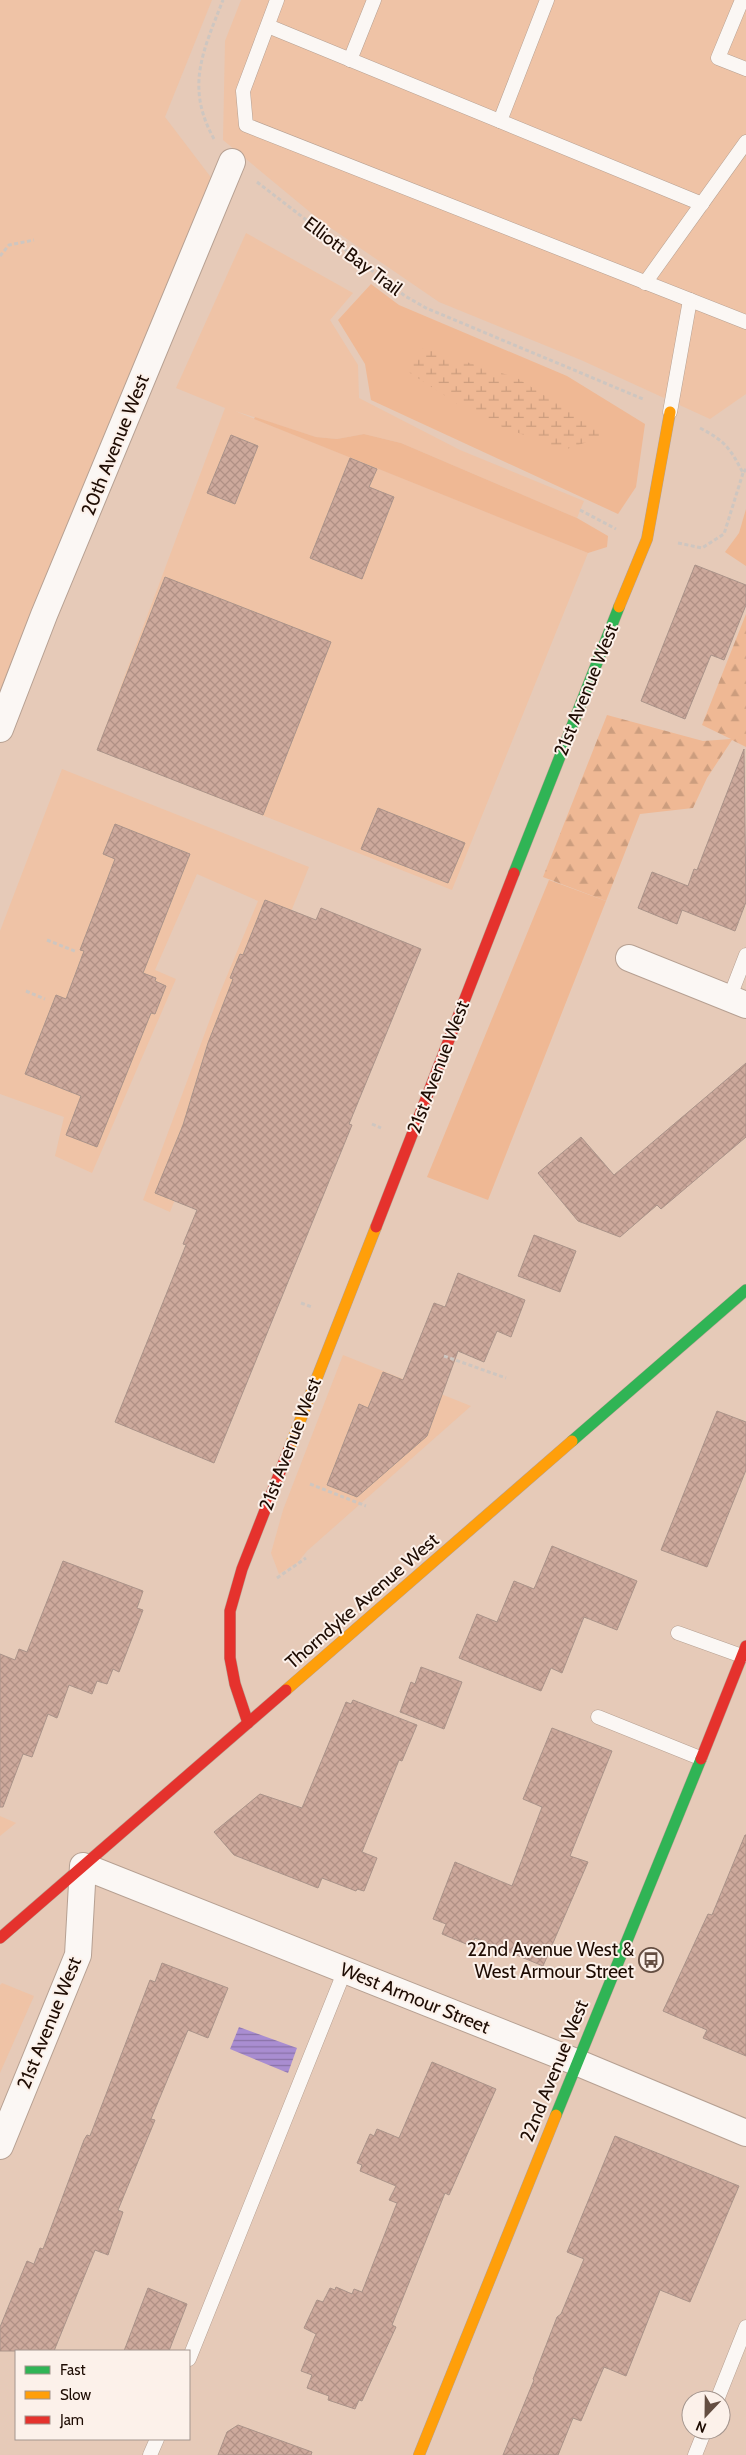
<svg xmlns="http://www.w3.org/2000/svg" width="746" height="2455" font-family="Cabin,sans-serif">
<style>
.built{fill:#efc3a6}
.green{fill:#efb894}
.forest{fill:url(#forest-firs)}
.wetland{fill:url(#wetland-marsh)}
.water{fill:url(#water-rules)}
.building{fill:url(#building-cross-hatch);stroke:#aa9389}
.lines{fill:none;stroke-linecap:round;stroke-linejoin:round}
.lane-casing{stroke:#b6a092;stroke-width:15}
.street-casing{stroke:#b6a092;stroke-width:28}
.fast-casing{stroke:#b6a092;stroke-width:12}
.slow-casing{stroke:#b6a092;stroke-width:12}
.jam-casing{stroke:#b6a092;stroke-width:12}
.path{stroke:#cec6c0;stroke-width:3;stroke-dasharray:4 2.5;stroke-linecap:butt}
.lane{stroke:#fbf7f4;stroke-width:14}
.street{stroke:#fbf7f4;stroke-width:26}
.fast{stroke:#30b455;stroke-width:11}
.slow{stroke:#ff9f0a;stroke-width:11}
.jam{stroke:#e5322d;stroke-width:11}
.labels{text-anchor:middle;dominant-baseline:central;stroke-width:4;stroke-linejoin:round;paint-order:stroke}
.street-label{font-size:19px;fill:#1e0c03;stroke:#fcf1ea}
.poi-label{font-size:19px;fill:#1e0c03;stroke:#fcf1ea;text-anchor:end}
</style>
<defs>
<pattern id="forest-firs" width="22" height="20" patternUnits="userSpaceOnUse" patternTransform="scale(1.25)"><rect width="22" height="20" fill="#efb894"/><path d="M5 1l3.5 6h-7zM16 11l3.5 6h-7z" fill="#cc9d7e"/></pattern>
<pattern id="wetland-marsh" width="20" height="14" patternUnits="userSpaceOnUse" patternTransform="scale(1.25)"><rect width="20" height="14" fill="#efb894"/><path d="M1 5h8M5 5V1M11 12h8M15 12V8" fill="none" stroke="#cc9d7e"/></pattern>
<pattern id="water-rules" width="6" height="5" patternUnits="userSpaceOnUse" patternTransform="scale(1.25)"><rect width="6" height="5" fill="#a98dd1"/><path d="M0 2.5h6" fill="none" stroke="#8972a7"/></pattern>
<pattern id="building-cross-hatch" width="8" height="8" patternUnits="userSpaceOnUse" patternTransform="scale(1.25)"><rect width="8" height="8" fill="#cda99c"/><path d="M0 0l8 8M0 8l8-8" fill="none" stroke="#b09085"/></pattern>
</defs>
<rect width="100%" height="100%" fill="#e6cab8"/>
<!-- built -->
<g class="built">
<polygon points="0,0 212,0 165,117 216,184 0,702"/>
<polygon points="241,0 746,0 746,394 710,419 581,360 439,302 322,222 223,140 225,41"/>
<polygon points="246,233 353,293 330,320 358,365 359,398 460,450 584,501 577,518 401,443 364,434 337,439 316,437 235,411 588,553 452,890 97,750 225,408 176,388"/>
<polygon points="62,769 309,867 170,1212 143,1200 219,995 258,901 197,874 155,970 176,979 92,1173 55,1156 64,1117 0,1094 0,931"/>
<polygon points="343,1355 471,1406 307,1551 298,1562 279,1574 271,1553 283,1510"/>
<polygon points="0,1816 16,1823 0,1836"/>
<polygon points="2,1983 34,1996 0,2073 0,1985"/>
</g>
<!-- green -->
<g class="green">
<polygon points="371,284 399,305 567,376 645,424 636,487 618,514 371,400 365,364 338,320"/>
<polygon points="255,417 316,437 337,439 364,434 401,443 577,518 608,536 607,547 588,553 254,419"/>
<polygon points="746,509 746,566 725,552 739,533"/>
<polygon points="549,880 606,901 488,1200 427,1177"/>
</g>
<!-- forest -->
<polygon class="forest" points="746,614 746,747 732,740 707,778 693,808 640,814 606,901 543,877 607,715 703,741 731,739 702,725"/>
<!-- wetland -->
<polygon class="wetland" points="422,348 517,378 607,435 564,450 479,418 407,371"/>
<!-- water -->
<polygon class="water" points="239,2027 297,2048 288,2073 230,2049"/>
<!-- building -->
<g class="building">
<polygon points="231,435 258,446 235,504 207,493"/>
<polygon points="350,458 377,469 369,487 394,497 362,579 310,558"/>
<polygon points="695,565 746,585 746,605 724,660 711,655 685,719 641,701"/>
<polygon points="165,577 331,642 263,815 97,750"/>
<polygon points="744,749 746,902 735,931 682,910 677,924 638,908 652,872 688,886 694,869 697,870"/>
<polygon points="378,808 465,843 448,883 361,849"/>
<polygon points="115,824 190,854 143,973 156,978 155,981 166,986 155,1014 151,1013 97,1147 66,1135 81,1096 25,1074 56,995 66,999 84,951 80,950 115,859 103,854"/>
<polygon points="265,900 316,920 321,908 421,949 349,1124 352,1125 214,1463 115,1422 186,1245 183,1244 197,1210 155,1193 183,1125 208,1043 233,979 230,978 240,954 243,955"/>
<polygon points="746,1063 746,1137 661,1209 657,1205 620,1237 578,1221 538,1173 581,1137 614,1175"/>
<polygon points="534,1235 576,1251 560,1292 518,1276"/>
<polygon points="458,1273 525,1300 511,1337 497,1331 484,1362 458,1351 427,1436 357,1497 327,1485 359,1404 368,1408 383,1372 403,1380 434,1303 445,1307"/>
<polygon points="717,1411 746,1422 746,1470 707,1567 661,1550"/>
<polygon points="552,1546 637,1581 617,1630 584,1617 562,1673 551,1668 541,1691 459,1658 477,1614 497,1622 514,1581 534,1589"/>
<polygon points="63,1561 143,1591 137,1608 143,1610 119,1672 113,1669 107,1684 97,1681 92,1694 69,1685 57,1718 48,1714 32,1757 23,1754 3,1807 0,1807 0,1654 15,1660 19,1649 27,1652"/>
<polygon points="421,1667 462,1682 444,1729 400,1712 411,1682 415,1684"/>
<polygon points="353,1700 417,1725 402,1761 399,1760 362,1852 377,1858 364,1891 357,1889 356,1891 322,1878 318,1888 234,1855 214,1832 260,1794 302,1808 346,1702 351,1704"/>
<polygon points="552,1728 612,1751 570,1856 588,1862 543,1966 475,1938 471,1946 442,1934 446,1924 433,1919 455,1862 512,1886 542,1807 523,1799"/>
<polygon points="745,1835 746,1835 746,2056 703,2038 707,2030 663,2011 708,1914 712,1915"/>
<polygon points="162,1963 228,1988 208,2038 188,2030 151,2119 155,2120 118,2210 123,2212 108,2255 95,2250 54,2351 0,2351 0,2327 27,2261 34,2264 40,2248 43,2249 84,2140 87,2135 90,2136 150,1980 155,1982"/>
<polygon points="432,2062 496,2089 449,2195 445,2193 392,2325 396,2327 362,2401 359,2400 355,2409 328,2400 329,2396 307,2388 312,2375 301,2371 316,2334 304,2328 317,2300 323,2302 330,2288 335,2290 336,2287 352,2294 354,2289 362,2292 397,2203 389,2200 396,2186 360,2171 362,2165 357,2163 370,2134 374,2136 377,2129 399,2138"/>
<polygon points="615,2136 739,2186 690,2302 660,2290 626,2376 604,2367 581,2421 573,2418 558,2455 503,2455 534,2380 533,2379 557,2317 561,2314 584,2259 567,2252"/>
<polygon points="148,2288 187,2304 169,2351 124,2351"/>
<polygon points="238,2425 312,2452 311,2455 218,2455 227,2432"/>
</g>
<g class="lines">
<defs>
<g id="lane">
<polyline points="277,0 243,91 246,125 746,322"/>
<polyline points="742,0 718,58 746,69"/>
<polyline points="268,26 702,204"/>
<polyline points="350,60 374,0"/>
<polyline points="500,121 547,0"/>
<polyline points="645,283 746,142"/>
<polyline points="670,412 690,300"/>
<polyline points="729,999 746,955"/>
<polyline points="678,1633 742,1656"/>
<polyline points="598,1717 700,1758"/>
<polyline points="189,2359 345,1970"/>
<polyline points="717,2400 746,2327"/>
<polyline points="150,2455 157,2439"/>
<polyline points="695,2455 705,2430"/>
</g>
<g id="street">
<polyline points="0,729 44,615 232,162"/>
<polyline points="629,958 746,1005"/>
<polyline points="0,2146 78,1955 83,1866 576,2062 746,2133"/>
</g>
<g id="fast">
<polyline points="514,873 619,607"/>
<polyline points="572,1441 746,1290"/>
<polyline points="556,2115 701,1759"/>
</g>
<g id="slow">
<polyline points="619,607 647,539 670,412"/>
<polyline points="289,1449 376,1227"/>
<polyline points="286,1690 572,1441"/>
<polyline points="419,2455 556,2115"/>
</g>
<g id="jam">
<polyline points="376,1227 514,873"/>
<polyline points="248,1723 235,1684 230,1658 230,1611 242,1569 289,1449"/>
<polyline points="701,1759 746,1646"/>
<polyline points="0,1938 286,1690"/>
</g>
</defs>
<!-- lane casing -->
<use href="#lane" class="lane-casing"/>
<!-- street casing -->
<use href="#street" class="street-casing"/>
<!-- fast casing -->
<use href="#fast" class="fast-casing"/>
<!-- slow casing -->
<use href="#slow" class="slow-casing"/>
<!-- jam casing -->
<use href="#jam" class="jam-casing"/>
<!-- path -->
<g class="path">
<path d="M 214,139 C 185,87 203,51 223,0"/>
<polyline points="257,182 405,296 426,308 643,399"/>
<polyline points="0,256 9,245 34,240"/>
<path d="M 700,428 C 725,441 730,448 743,473 L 746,469"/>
<polyline points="580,510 616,529"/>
<polyline points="678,543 702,548 724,534 743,473"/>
<polyline points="47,940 77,952"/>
<polyline points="26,991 45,999"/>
<polyline points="372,1124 381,1128"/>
<polyline points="301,1303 312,1307"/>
<polyline points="444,1356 506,1378"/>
<polyline points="310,1484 366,1506"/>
<polyline points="277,1578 306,1558"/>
</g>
<!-- lane -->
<use href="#lane" class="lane"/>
<!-- street -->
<use href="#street" class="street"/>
<!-- fast -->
<use href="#fast" class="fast"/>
<!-- slow -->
<use href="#slow" class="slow"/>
<!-- jam -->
<use href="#jam" class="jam"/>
</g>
<!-- icons -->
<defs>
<symbol id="bus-ring" viewBox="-11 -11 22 22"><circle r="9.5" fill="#fcf1ea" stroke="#644e42" stroke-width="1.5"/><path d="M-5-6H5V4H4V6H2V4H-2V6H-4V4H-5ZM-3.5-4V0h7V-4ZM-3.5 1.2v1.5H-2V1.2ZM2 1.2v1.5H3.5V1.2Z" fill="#644e42"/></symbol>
</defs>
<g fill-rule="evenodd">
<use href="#bus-ring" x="637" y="1946" width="28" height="28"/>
</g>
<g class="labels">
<!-- street labels -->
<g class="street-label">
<text transform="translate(353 256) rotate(37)">Elliott Bay Trail</text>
<text transform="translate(115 445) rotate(-68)">20th Avenue West</text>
<text transform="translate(586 690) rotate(-68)">21st Avenue West</text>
<text transform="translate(438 1067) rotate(-69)">21st Avenue West</text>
<text transform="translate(290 1444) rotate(-69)">21st Avenue West</text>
<text transform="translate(362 1601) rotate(-41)">Thorndyke Avenue West</text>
<text transform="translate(415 1998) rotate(22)">West Armour Street</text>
<text transform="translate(49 2023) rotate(-68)">21st Avenue West</text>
<text transform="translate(554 2071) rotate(-68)">22nd Avenue West</text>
</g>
<!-- poi labels -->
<g class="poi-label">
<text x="634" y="1949">22nd Avenue West &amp;<tspan x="634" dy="22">West Armour Street</tspan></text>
</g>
</g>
<!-- legend -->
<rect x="15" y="2350" width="175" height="90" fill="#fcf1ea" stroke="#a3958e"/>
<rect x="25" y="2366" width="25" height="8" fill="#30b455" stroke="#a3958e"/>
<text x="60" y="2375" font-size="15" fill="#1e0c03">Fast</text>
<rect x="25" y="2391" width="25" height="8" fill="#ff9f0a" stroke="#a3958e"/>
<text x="60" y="2400" font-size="15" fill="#1e0c03">Slow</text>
<rect x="25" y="2416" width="25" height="8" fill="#e5322d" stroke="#a3958e"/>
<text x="60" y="2425" font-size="15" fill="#1e0c03">Jam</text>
<!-- north arrow -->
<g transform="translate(706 2415) rotate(202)"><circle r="24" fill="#fcf1ea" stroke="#a3958e"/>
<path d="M0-4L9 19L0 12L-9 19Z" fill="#644e42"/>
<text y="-8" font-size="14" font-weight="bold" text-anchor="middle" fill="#1e0c03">N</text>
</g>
</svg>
